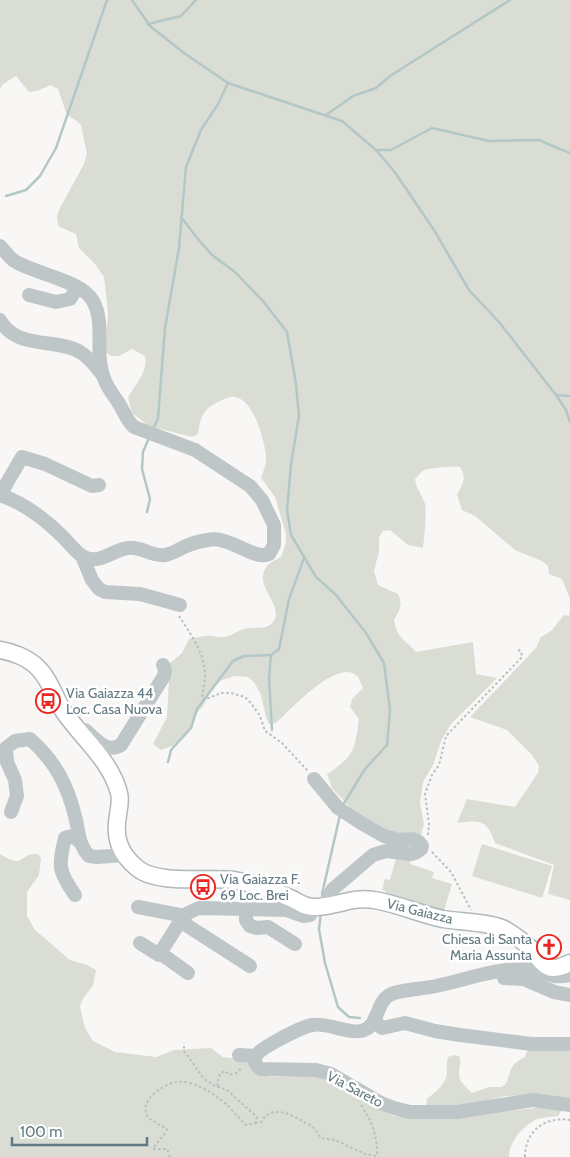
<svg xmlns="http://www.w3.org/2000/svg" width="570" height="1157" font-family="Cabin,sans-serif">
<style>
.green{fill:#d9ddd4}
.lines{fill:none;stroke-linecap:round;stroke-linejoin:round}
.stream{stroke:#b4c7c7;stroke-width:2.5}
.major-casing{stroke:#b0b8bb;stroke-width:19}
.path{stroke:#b9bec0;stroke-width:2;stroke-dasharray:2.5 2.5;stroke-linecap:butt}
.minor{stroke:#bfc6c8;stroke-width:14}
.major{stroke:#fff;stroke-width:16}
.labels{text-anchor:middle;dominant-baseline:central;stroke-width:5;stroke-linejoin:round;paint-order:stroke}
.poi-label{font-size:14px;fill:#627a81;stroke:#fff;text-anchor:start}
.street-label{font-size:14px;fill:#627a81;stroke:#fff}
</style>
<rect width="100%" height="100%" fill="#f8f7f5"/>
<!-- green -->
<g class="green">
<path d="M 0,0 L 570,0 L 570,599 L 562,579 L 549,574 L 548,566 L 542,561 L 515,550 L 475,516 L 462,510 L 457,495 C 463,484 467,478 460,467 C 453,466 429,468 424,470 C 421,472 418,476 415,479 C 416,488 422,495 425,504 C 427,509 424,543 423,548 L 408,545 L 390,530 L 383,531 L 379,537 L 379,551 L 374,571 L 378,585 L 398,594 C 403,605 400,610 394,620 C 398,640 404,638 416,652 L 473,642 L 476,674 L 497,678 L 451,724 L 442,739 L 433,765 L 423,782 L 420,803 L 424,824 L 420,838 L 394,836 L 356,814 L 332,788 L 327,774 C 354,757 355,749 359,719 L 350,707 L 352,699 L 363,688 C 361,684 359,677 356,675 C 336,659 290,710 276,723 L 269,724 L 266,717 L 261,695 L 254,682 L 248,677 L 234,676 L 220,681 L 210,691 L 204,705 L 195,715 L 190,729 L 175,745 L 161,750 L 153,744 L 167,717 L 170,663 L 182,653 L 189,639 C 196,638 204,635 212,636 C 215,636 219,638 223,637 C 230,637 237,631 244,629 C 253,626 267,631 273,622 C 286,605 250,585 268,565 C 271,562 277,559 281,557 L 286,542 L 286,534 L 275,497 L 261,478 C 263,472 267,463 266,456 C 264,439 254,400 235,397 C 229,396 225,399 220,401 C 203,409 201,415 198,434 L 192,437 L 149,426 L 132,413 L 128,397 C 136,384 148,372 145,356 L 132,349 L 119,356 L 111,356 L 105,352 L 108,314 L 104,277 L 95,264 L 79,248 L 76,234 L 58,226 L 57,216 L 60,208 L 84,164 L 87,154 L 81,125 L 74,119 L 67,115 L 58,89 L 51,85 L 37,91 L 29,92 L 16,76 L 3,84 L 0,89 Z"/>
<path d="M 570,609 L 570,900 L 548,894 L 554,865 L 495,843 C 487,819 480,820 457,823 L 467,799 L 515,807 L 538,773 L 539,766 L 532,755 L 507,730 L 470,717 L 536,648 L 541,637 L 551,631 L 564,615 L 569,616 Z"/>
<polygon points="482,844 552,866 542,898 472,876"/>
<path d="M 0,854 C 25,870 18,853 38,854 L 41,858 L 39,875 L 27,892 L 27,916 L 35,930 L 70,960 L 87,965 L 96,970 L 93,986 L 83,998 L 80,1007 L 85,1028 L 93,1041 L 115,1052 L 156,1057 L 174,1050 L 211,1048 L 223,1057 L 245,1060 L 255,1071 L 271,1077 L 313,1075 L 337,1084 L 393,1116 L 442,1118 L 554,1106 L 562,1110 L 558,1116 C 551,1117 542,1117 535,1120 C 522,1127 509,1142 509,1157 L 0,1157 Z"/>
<polygon points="397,855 411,857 410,864 434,872 432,878 452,884 443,914 385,898 386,891 382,890 385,879 390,880"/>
<path d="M 570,1047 L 570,1100 C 549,1097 528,1094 507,1096 C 487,1099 444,1113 426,1105 L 427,1099 C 435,1092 446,1085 447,1073 C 447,1067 446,1063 448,1057 L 454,1055 L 459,1056 C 462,1063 459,1065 459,1072 C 458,1081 466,1087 472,1093 L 489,1087 L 501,1087 L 506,1084 C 512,1069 509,1065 525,1057 L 527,1051 L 533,1049 Z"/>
</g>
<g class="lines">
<!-- stream -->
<g class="stream">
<polyline points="132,0 150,26 184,53 228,83 342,121 376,150 394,171 434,230 469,290 499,322 556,395 566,410 570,422"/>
<polyline points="148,24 181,16 196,0"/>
<polyline points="326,115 353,96 376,88 390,76 510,0"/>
<polyline points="376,150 391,150 432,128 489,141 539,140 557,148 570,153"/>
<polyline points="6,196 26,190 40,176 56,148 107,0"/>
<polyline points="181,217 197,238 212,255 235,272 263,301 287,332 296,384 299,416 291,464 287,510 291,535 316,577 336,595 366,633 384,663 390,710 387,745 365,769 343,805"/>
<polyline points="557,395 570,396"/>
<polyline points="153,429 158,418 165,328 179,248 186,167 201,130 218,104 228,83"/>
<polyline points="147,512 150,499 142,469 143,452 149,438"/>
<polyline points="271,655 269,678 272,730"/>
<polyline points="168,762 171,750 191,728 197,709 233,661 244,656 271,655 279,649 289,599 304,558"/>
<polyline points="322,894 340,815"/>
<polyline points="321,912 319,929 325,963 338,1007 349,1017 360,1018"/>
</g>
<defs>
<path id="major" d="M 0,650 C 13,652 28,658 37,667 C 50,679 55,698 64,712 C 82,738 111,761 119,793 C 121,800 119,808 118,815 C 114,837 119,853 137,868 C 157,885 209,877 233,880 C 253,883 272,890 290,898 C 299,902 306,908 315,907 C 336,907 353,896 374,900 C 398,904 420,914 443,919 C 460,922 492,922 506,930 C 514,935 524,942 530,948 C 536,954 543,967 552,968 C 558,969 565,965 570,963"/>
</defs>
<!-- major casing -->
<use href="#major" class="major-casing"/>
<!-- path -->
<g class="path">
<path d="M 179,616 C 190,633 205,654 205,674 C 205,682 203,690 202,698 L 204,700 L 221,693 L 231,693 L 245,697 L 251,703 L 260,716 L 265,731 L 282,743 L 308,771"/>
<polyline points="428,835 429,824 425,794 432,775 439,765 446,736 522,657 521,651 516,649"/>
<polyline points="432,852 451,872 471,910"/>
<path d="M 218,1086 L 217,1083 L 220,1073 L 225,1071 C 230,1077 239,1074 241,1067"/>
<path d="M 361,1105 C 373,1123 377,1135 377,1156"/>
<path d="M 255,1123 L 261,1122 C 271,1104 291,1114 304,1122 C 307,1124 312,1125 314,1128 C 317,1131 319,1135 321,1138 L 335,1140 L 365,1154 L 377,1156"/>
<path d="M 170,1157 L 167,1149 L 153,1149 C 157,1141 164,1137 167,1129 L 148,1118 C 143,1107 146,1100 156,1092 C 161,1088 170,1083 176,1082 C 193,1079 219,1096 230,1108 C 236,1114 240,1119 246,1125 L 255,1123 L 257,1117 L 227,1090 L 215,1086 L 204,1079 L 184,1051 L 184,1043"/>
<path d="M 525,1157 C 525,1131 545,1116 570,1120"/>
</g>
<!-- minor -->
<g class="minor">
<path d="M 0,246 C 4,250 8,256 13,260 C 33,274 80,279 93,301 C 103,319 98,342 100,361 C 102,379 108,388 118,402 C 124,411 126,420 134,427 L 195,450 L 250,486 L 262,500 L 274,525 L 274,545 L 269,554 C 254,561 230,535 208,540 C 201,541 193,543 186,546 C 179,549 173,554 165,555 C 152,557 141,546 128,548 C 112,550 99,566 82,556 C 75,551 69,543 63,537 C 45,519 24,503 0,495"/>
<polyline points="29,295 56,302 70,299 77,288"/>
<path d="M 0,320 C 16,350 58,338 80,352 C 89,357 95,366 102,374"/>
<polyline points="1,496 4,488 22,457 45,464 92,486 99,485"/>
<polyline points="82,556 92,580 99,589 105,592 140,594 180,605"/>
<path d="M 85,730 C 96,739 106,754 121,745 L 164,676 L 165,670 L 163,665"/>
<polyline points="314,779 338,808 361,823 384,836 399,840 412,839 419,842 422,846 421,849 417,852 411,854 386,851 373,855 333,889 327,899 328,905"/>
<path d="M 11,812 L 17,796 L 15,780 L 7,762 L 6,748 L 15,741 L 30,739 C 56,762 68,786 76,820 C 79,834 79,845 89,856 L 97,857 L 125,855"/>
<path d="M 75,895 C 58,871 58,865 65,838 C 72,835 75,837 80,842"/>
<polyline points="138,907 185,916"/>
<polyline points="246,910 246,920 250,926 257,928 268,927 295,944"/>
<polyline points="180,921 250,966"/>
<polyline points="140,943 159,955 181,920 188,913 199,908 286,910 303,916 310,915 315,908"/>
<polyline points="160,953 188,973"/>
<path d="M 570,975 C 548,980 544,969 526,969 C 496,968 465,980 436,986 C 422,989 408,989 394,993 C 374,999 381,1027 361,1031 C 346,1034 328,1022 312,1025 C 302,1027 259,1048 256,1056 C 253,1062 256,1066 261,1069 L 316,1070 L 331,1074 L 381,1103 L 394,1108 L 410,1112 L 457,1112 L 533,1100 L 570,1105"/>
<polyline points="504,978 524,979 554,992 570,995"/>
<polyline points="375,1018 378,1025 382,1028 405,1023 435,1031 460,1035 532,1044 570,1044"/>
<polyline points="239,1055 256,1056"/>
</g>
<!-- major -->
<use href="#major" class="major"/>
</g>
<!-- icons -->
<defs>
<symbol id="bus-ring" viewBox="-11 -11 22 22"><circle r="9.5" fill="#fff" stroke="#eb2622" stroke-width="1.5"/><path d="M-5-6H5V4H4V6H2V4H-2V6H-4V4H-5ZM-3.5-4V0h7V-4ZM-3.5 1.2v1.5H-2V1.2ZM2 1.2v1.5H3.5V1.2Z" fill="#eb2622"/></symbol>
<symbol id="church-ring" viewBox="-11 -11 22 22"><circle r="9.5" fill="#fff" stroke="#eb2622" stroke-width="1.5"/><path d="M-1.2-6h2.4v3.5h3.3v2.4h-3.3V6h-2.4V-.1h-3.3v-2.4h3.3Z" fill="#eb2622"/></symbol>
</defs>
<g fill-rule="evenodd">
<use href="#bus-ring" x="34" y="687" width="28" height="28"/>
<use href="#bus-ring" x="189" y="873" width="28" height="28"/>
<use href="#church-ring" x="535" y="933" width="28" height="28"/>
</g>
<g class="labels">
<!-- poi labels -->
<g class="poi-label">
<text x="66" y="693">Via Gaiazza 44<tspan x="66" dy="16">Loc. Casa Nuova</tspan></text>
<text x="220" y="879">Via Gaiazza F.<tspan x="220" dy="16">69 Loc. Brei</tspan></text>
<text x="532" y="939" text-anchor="end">Chiesa di Santa<tspan x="532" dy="16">Maria Assunta</tspan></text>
</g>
<!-- street labels -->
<g class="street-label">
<text transform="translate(420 911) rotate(14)">Via Gaiazza</text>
<text transform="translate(355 1089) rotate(28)">Via Sareto</text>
</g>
</g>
<!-- scale -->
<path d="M12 1137v8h135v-8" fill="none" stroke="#627a81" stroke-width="2.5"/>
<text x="20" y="1137" font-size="15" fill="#627a81" stroke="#ffffff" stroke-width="4" paint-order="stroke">100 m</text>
</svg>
